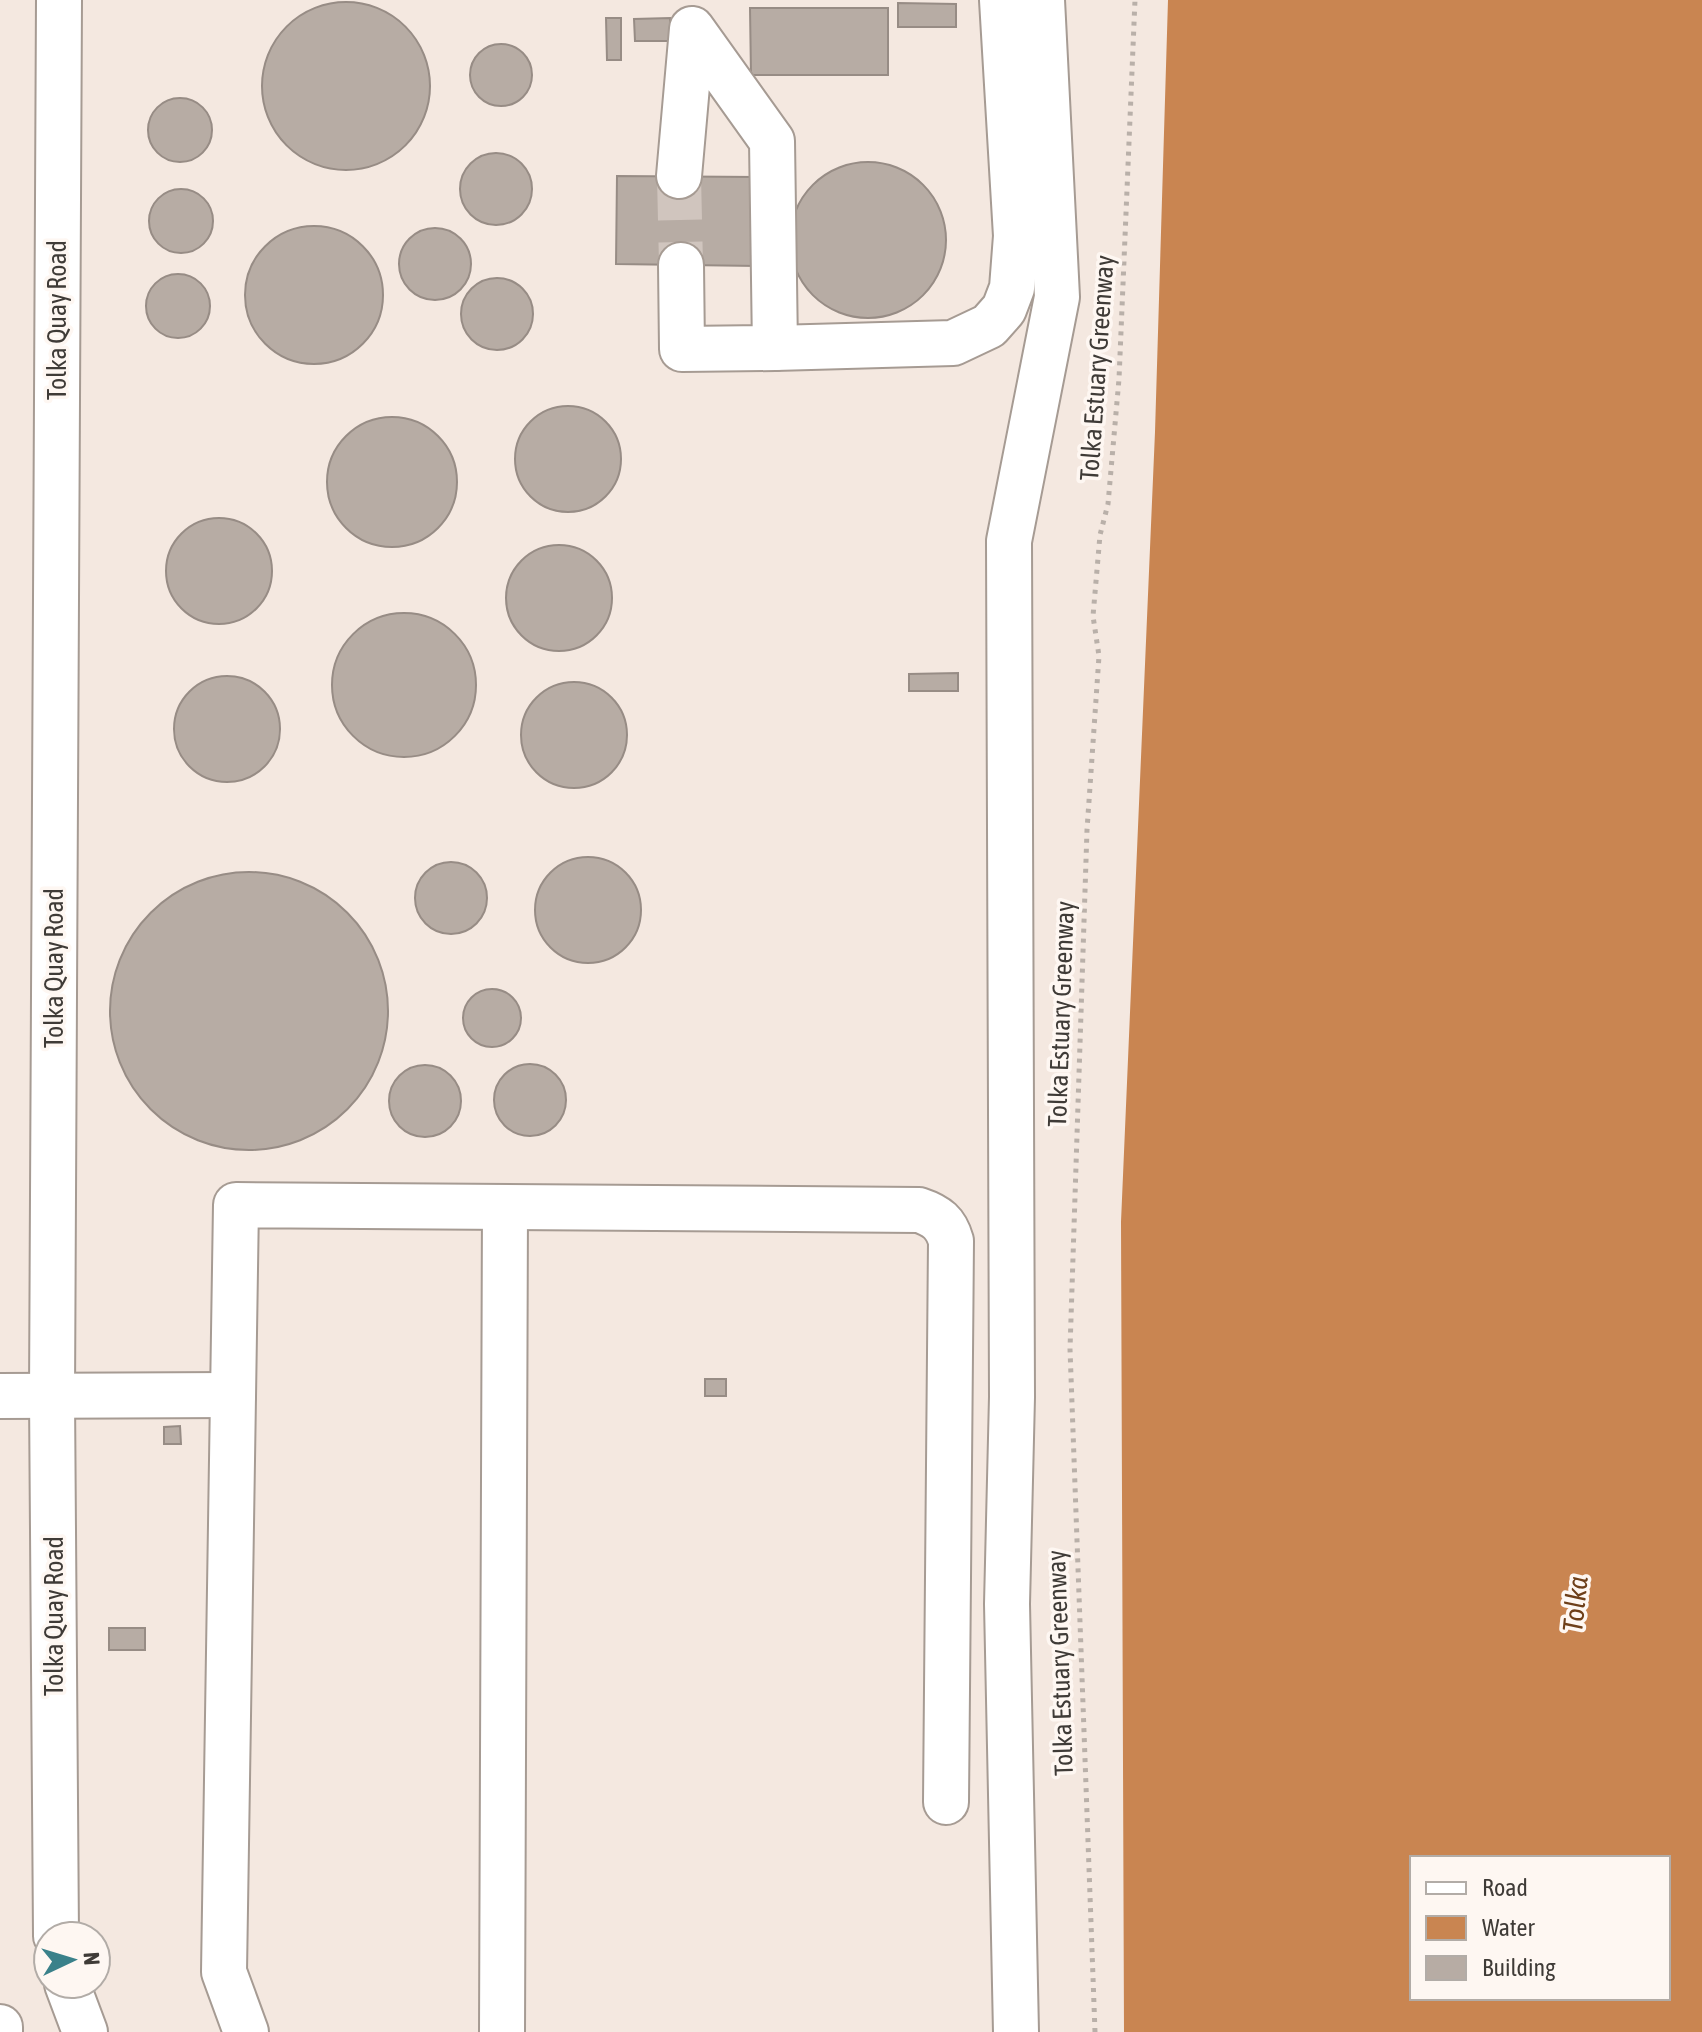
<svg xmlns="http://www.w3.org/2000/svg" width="1702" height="2032" font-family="'Asap Condensed',sans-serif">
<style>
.water{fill:#c98551;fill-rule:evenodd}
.building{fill:#b7aca4;stroke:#978c85;stroke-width:2}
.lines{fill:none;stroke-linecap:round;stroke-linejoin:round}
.minor-tunnel{stroke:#d0c5be;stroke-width:44;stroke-dasharray:44 22;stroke-linecap:butt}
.minor-casing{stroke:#a69b93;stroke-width:48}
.path{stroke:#b9b0a9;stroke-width:5;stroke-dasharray:4 6;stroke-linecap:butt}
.minor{stroke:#fff;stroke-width:44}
.labels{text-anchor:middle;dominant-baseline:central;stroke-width:7;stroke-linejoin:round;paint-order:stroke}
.street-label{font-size:26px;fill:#3f3b37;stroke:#fef7f2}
.water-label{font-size:28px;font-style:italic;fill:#6e3f19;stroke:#fef7f2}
</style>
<rect width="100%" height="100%" fill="#f4e8e0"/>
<!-- water -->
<path class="water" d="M 1168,0 L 1702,0 L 1702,2032 L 1124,2032 L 1121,1222 L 1155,432 ZM 1412,1858 L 1668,1858 L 1668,1998 L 1412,1998 Z"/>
<!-- building -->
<g class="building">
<circle cx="346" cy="86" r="84"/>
<polygon points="898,3 956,4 956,27 898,27"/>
<polygon points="750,8 888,8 888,75 751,75"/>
<polygon points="606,18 621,18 621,60 607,60"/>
<polygon points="670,18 671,41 635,41 634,19"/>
<circle cx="501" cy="75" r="31"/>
<circle cx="180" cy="130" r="32"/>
<circle cx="496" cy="189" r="36"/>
<circle cx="868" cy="240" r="78"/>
<polygon points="617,176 757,177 757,266 616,264"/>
<circle cx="181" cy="221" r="32"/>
<circle cx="314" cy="295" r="69"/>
<circle cx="435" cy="264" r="36"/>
<circle cx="178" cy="306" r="32"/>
<circle cx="497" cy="314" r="36"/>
<circle cx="568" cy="459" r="53"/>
<circle cx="392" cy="482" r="65"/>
<circle cx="219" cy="571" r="53"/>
<circle cx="559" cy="598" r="53"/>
<circle cx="404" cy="685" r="72"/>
<polygon points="958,673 958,691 909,691 909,674"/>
<circle cx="227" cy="729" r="53"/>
<circle cx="574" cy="735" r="53"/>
<circle cx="588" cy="910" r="53"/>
<circle cx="451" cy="898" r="36"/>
<circle cx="249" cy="1011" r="139"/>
<circle cx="492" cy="1018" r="29"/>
<circle cx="530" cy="1100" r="36"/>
<circle cx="425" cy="1101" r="36"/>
<rect x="705" y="1379" width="21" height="17"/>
<polygon points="180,1426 181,1444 164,1444 164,1427"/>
<rect x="109" y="1628" width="36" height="22"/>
</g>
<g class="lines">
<!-- minor-tunnel -->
<polyline class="minor-tunnel" points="679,176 681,265"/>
<defs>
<g id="minor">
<polyline points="679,176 692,29 772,141 775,348 682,349 681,265"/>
<polyline points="775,348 953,343 989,326 1004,309 1012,288 1016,236 1002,0"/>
<polyline points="0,1396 233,1395"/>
<polyline points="56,1936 52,1396 59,0"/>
<polyline points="67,1984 85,2032"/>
<polyline points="0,2027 0,2032"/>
<path d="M 246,2032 L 224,1972 L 236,1205 L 919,1210 C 937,1216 946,1223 951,1241 L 946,1802"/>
<polyline points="502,2032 505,1207"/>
<polyline points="1016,2032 1007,1604 1012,1397 1009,541 1057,297 1042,0"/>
</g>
</defs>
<!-- minor casing -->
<use href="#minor" class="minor-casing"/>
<!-- path -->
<polyline class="path" points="1095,2032 1070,1349 1087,830 1099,656 1093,616 1100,535 1108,504 1119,379 1135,0"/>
<!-- minor -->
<use href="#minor" class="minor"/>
</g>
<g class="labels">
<!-- street labels -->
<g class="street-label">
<text transform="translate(57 320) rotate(-90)">Tolka Quay Road</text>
<text transform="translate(1097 368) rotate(-86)">Tolka Estuary Greenway</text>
<text transform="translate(54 968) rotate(-90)">Tolka Quay Road</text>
<text transform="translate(1061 1014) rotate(-88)">Tolka Estuary Greenway</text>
<text transform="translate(54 1616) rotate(-90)">Tolka Quay Road</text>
<text transform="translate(1060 1663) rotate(-92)">Tolka Estuary Greenway</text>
</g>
<!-- water labels -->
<g class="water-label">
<text transform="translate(1575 1604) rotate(-84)">Tolka</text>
</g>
</g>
<!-- legend -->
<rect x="1410" y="1856" width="260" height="144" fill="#fef7f2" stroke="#b2aca7" stroke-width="2"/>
<rect x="1426" y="1882" width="40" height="12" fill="#ffffff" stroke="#b2aca7" stroke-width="2"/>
<text x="1482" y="1896" font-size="24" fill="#3f3b37">Road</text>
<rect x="1426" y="1916" width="40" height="24" fill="#c98551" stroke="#b2aca7" stroke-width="2"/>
<text x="1482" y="1936" font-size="24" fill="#3f3b37">Water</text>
<rect x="1426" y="1956" width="40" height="24" fill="#b7aca4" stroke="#b2aca7" stroke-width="2"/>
<text x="1482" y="1976" font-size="24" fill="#3f3b37">Building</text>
<!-- north arrow -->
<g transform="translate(72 1960) rotate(86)"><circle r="38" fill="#fef7f2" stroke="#b2aca7" stroke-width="2"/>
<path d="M0-6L14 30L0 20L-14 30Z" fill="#3a818a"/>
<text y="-12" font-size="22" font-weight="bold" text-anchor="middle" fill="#3f3b37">N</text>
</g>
</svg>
